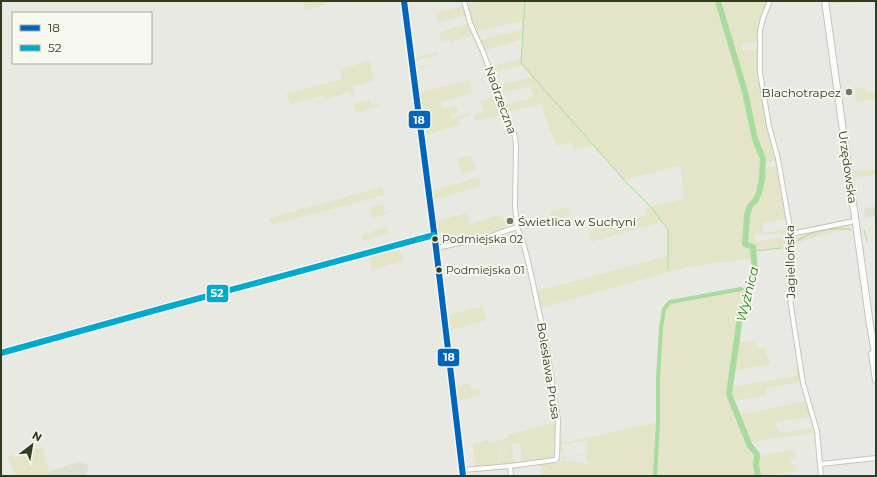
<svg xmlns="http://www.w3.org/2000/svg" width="877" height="477" font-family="Montserrat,sans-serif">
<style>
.built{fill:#dcdfd2}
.green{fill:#e4e4c9}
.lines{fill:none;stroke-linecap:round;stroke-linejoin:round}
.stream{stroke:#a8dc9e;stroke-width:1}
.canal{stroke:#a8dc9e;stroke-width:4}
.river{stroke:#a8dc9e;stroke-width:6}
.street-casing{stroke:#c4c6bf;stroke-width:6}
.secondary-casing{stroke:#c3c5bb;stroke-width:8}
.street{stroke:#fcfcfb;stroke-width:4}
.secondary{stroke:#fcfcfb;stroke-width:6}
.bus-1-casing{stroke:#f7f8f0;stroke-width:9}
.bus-2-casing{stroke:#f7f8f0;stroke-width:9}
.bus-1{stroke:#0065bd;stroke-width:6}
.bus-2{stroke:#00a9ce;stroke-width:6}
.poi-dot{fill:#707a63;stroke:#f7f8f0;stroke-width:1.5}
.bus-dot{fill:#303e1e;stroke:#f7f8f0;stroke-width:1.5}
.labels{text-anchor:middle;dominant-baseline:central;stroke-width:4;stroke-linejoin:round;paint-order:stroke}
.bus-label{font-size:11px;fill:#303e1e;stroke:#f7f8f0;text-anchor:start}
.poi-label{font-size:12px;fill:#303e1e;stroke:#f7f8f0;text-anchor:end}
.street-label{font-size:12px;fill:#303e1e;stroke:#f7f8f0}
.water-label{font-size:13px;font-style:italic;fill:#218012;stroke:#f7f8f0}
.line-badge{stroke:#f7f8f0;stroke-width:1.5}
.badge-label{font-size:11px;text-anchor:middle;font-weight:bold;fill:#fff}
</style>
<rect width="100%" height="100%" fill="#e8e9e2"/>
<!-- built -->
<g class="built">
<polygon points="876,207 876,216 865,217 864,208"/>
<polygon points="77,462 89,465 86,476 50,476 49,472"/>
</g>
<!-- green -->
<g class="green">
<polygon points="303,1 325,1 326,5 305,10"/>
<polygon points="463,1 466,15 438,23 436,13 463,6"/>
<path d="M 482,1 L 769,1 L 760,23 L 758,42 L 742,44 L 743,50 L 758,50 L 759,78 L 778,160 L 764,162 L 764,168 L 779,166 L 788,219 L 763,223 L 764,233 L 787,229 L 789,230 L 789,232 C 778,237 766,232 754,235 L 756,242 L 787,236 L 790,238 L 790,246 L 755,250 L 756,258 L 687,267 L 540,308 L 537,291 L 668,256 L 668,230 L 662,222 L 591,242 L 588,231 L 647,215 L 646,208 L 683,199 L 681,165 L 624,180 L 593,145 L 574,150 L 571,142 L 556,146 L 541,104 L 508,112 L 504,105 L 534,97 L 530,86 L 500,93 L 496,86 L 532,77 L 522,65 L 493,73 L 491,67 L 521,58 L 523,39 L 484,51 L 480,40 L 522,30 L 522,21 L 476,31 L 471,21 L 466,5 Z"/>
<polygon points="831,1 869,1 831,4"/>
<polygon points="466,17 481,51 480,51 473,35 450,43 449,39 441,42 439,32 467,24"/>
<polygon points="437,52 438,55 417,60 417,66 418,67 440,62 416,69 414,58"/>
<polygon points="369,60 375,80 353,87 356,95 350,97 348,92 326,99 324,95 291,104 286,94 342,79 339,70"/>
<polygon points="489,77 490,77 504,114 475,121 473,115 484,112 480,101 496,96"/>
<polygon points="469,80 473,93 441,102 443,109 456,105 458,113 450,115 451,118 469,113 470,116 459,119 460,125 425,135 419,93"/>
<polygon points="866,87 867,93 876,92 876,100 856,101 855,88"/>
<polygon points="370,100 372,105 378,104 379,106 356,113 353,104"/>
<polygon points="471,155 476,169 462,173 457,159"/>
<polygon points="876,170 876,175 855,177 854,171"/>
<polygon points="479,177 481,186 433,200 431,191"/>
<polygon points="382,187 385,195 271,225 269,218"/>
<polygon points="383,204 385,212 394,210 394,211 372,219 369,208"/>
<polygon points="568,207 570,215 552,220 550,212"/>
<polygon points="467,213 470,224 500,215 501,219 504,218 507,229 488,236 453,243 453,237 451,237 451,234 443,235 442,232 438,232 436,229 435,217 437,216 438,221"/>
<polygon points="849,219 850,221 793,232 791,224 791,223 793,230"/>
<polygon points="850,224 851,231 844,229 793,244 793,283 791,283 793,242 793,240 807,233"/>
<polygon points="387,227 390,233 363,241 361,235"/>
<polygon points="399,246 403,261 372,270 368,254"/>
<path d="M 749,288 L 739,318 L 728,394 L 748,443 L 757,476 L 656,476 L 656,450 L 655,476 L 542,476 L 540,464 C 557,460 572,459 588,465 L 590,463 L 587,462 L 586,455 L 566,457 L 566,459 L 561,458 L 560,457 L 563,455 L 564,457 L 587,454 L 586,440 L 562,445 L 563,452 L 559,453 L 559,440 L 563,440 L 563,443 L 658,422 L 658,379 L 661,328 L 664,309 L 670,302 Z"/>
<polygon points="437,298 440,299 444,333 441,334"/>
<polygon points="482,306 487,320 448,331 446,309 448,308 449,315"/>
<polygon points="756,340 758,349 765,348 766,356 768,356 771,365 733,370 738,343"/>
<polygon points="796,368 799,369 802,382 765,388 766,395 734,401 730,394 731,387 797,376"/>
<polygon points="470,383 472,391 479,389 481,395 459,401 463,434 461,435 455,386"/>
<polygon points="448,394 452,395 454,422 452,423"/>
<polygon points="806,401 810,417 775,422 779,433 813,428 814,433 750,442 739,415"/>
<polygon points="553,423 556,426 556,445 552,446 552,448 555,448 556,455 554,458 523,463 520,443 507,444 501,442 497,445 499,455 498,465 464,467 475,466 473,444 488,440 489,443 509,438 508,435"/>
<polygon points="499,443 503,443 507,445 505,451 500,455 498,445"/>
<polygon points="508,444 512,444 514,463 520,462 521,458 522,463 500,465 500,456 506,452"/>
<polygon points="43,447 50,476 16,476 7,457"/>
<polygon points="795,450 796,457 790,458 791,465 795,464 796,471 759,476 757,465 758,458 757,452 760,456"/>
</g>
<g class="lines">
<!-- stream -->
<g class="stream">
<polyline points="525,1 521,63 624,180 651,207 668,230 668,269"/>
<polyline points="815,227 843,221"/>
<polyline points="864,230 867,241"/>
<path d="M 793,244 C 807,232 833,226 851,230"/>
<polyline points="754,251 790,247"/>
<polyline points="444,343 446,357"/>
<polyline points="446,361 447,369"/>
</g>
<!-- canal -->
<g class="canal">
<polyline points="745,289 750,287"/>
<polyline points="655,476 658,422 658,379 661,328 664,309 670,302 741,289"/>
</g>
<!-- river -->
<polyline class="river" points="718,1 745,92 755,139 763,159 762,179 759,193 755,201 750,206 747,215 745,244 753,247 755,272 740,317 729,394 749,444 757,455 756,465 758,476"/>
<defs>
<g id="street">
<polyline points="770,1 763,18 760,31 760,73 769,126 778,159 791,234 790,295 791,306 803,383 817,431 821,476"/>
<polyline points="791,234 855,221"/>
<polyline points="436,248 488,237 517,227"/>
<polyline points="1,353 167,307 434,235"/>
<polyline points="821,464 876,458"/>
<polyline points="510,466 511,476"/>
<polyline points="463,470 510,466 555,460 557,458 558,420 546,344 529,265 523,242 517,227 515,206 516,147 515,137 483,52 470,23 464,1"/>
</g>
<g id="secondary">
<polyline points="404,1 436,248 463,476"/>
<polyline points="825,1 870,325 876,358"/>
<polyline points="872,354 876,380"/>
</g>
</defs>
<!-- street casing -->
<use href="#street" class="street-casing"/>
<!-- secondary casing -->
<use href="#secondary" class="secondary-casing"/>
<!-- street -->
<use href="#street" class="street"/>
<!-- secondary -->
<use href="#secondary" class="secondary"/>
<defs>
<polyline id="bus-1" points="404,1 436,248 463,476"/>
<polyline id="bus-2" points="1,353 167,307 434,235"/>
</defs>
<!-- bus-1 casing -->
<use href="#bus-1" class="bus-1-casing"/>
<!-- bus-2 casing -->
<use href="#bus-2" class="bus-2-casing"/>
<!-- bus-1 -->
<use href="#bus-1" class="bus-1"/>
<!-- bus-2 -->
<use href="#bus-2" class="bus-2"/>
</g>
<!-- markers -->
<g class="poi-dot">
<circle cx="849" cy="92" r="4"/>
<circle cx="510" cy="221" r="4"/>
</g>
<g class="bus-dot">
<circle cx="435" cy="239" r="3.5"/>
<circle cx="439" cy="270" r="3.5"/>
</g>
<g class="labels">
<!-- bus labels -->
<g class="bus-label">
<text x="442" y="239">Podmiejska 02</text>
<text x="446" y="270">Podmiejska 01</text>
</g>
<!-- poi labels -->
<g class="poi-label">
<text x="841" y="92">Blachotrapez</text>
<text x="518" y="221" text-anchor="start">Świetlica w Suchyni</text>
</g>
<!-- street labels -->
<g class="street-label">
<text transform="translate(501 100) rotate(70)">Nadrzeczna</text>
<text transform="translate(848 167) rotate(82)">Urzędowska</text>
<text transform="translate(790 262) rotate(-91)">Jagiellońska</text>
<text transform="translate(549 371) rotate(81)">Bolesława Prusa</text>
</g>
<!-- water labels -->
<g class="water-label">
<text transform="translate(747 294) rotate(-76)">Wyżnica</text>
</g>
</g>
<g class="line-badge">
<rect x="408" y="110" width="23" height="19" rx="4" fill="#0065bd"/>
<rect x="206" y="284" width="23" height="19" rx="4" fill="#00a9ce"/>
<rect x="437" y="348" width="23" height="19" rx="4" fill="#0065bd"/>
</g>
<g class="badge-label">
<text x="419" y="124">18</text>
<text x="217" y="297">52</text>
<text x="449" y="361">18</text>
</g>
<!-- border -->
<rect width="877" height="477" fill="none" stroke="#303e1e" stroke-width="4"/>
<!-- legend -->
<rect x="12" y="12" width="140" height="52" fill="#f7f8f0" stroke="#a7ae9c"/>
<rect x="20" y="25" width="20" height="6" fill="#0065bd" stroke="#a7ae9c"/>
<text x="48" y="32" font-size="12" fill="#303e1e">18</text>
<rect x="20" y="45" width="20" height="6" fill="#00a9ce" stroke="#a7ae9c"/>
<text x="48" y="52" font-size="12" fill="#303e1e">52</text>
<!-- north arrow -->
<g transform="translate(32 445) rotate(31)" stroke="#f7f8f0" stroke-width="3" paint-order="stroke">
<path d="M0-3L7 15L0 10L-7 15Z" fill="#303e1e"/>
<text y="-6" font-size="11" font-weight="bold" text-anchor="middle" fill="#303e1e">N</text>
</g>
</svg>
